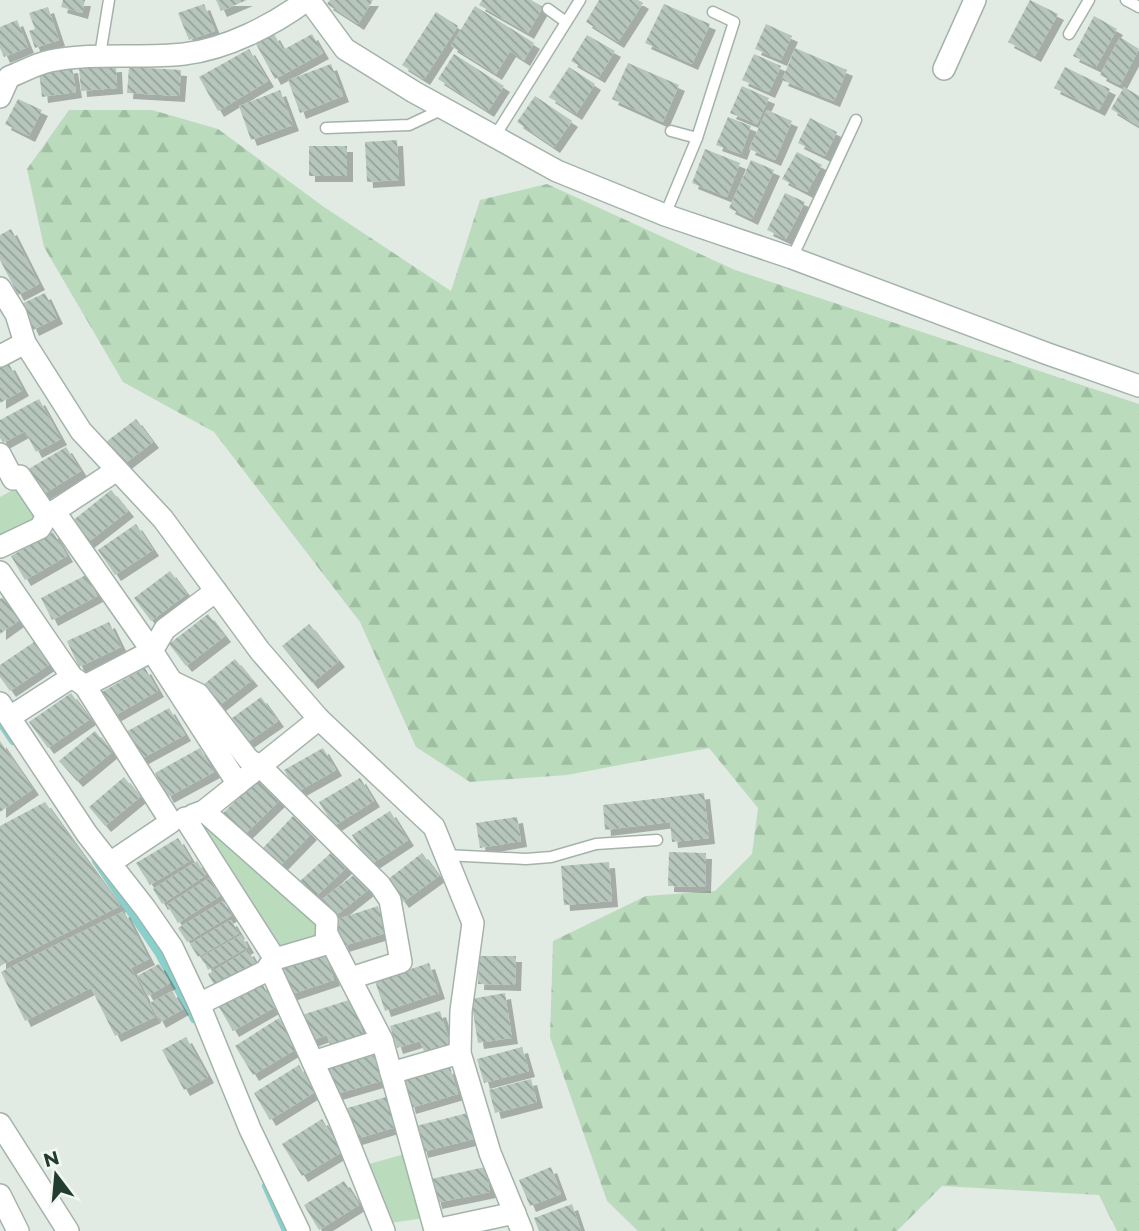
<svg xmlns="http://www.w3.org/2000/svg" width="1139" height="1231" font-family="Montserrat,sans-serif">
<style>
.green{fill:#badcbc}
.forest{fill:url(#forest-firs)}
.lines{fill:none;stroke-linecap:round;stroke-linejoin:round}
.stream{stroke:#89d0cc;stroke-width:8}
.building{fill:url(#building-back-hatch);filter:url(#shadow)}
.lane-casing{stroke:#a4b3aa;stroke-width:13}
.street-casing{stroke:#a4b3aa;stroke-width:24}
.lane{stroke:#fff;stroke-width:10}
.street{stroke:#fff;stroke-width:21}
</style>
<defs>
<pattern id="forest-firs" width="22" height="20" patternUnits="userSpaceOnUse" patternTransform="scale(1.75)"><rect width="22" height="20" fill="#badcbc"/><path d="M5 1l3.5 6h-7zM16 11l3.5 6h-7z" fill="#a0bea2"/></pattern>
<pattern id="building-back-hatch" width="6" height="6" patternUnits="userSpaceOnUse" patternTransform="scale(1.75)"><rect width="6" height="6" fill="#b6c6bd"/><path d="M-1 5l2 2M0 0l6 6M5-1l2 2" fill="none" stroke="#94a29a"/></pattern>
<filter id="shadow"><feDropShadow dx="6" dy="6" stdDeviation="0" flood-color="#0004"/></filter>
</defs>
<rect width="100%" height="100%" fill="#e1ebe4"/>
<!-- green -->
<g class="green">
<polygon points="20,486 40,514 38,524 0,541 0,497"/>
<polygon points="213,825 316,922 318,939 276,953 200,832"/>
<polygon points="405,1154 425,1218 390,1223 369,1164"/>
</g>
<!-- forest -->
<polygon class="forest" points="69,110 152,110 218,129 324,207 451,291 480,200 547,184 735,270 1139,404 1139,1231 1117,1231 1099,1195 942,1186 897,1231 638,1231 607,1201 550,1037 553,941 646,896 715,891 752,854 758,808 709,748 567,775 470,782 416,747 360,622 214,432 123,382 44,247 27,169"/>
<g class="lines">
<!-- stream -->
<g class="stream">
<polyline points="0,722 13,741"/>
<polyline points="96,861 159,954 194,1019"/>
<polyline points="266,1186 286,1231"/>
</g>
</g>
<!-- building -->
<g class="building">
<polygon points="63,0 85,0 82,13 61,7"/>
<polygon points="216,0 247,0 221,11"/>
<polygon points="330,0 373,0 358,24 327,4"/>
<polygon points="482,0 531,0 543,7 528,33 479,5"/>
<polygon points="599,0 638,0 643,3 618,42 586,22"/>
<polygon points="1030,0 1058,14 1035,56 1008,42"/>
<polygon points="204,4 215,31 189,40 178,13"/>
<polygon points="664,4 710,24 692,64 645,43"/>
<polygon points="475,6 534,43 524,60 510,51 496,74 451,46"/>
<polygon points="48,7 59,40 35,48 29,31 35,29 29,13"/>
<polygon points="436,12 458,26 424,79 402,65"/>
<polygon points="1094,16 1117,29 1096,67 1073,56"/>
<polygon points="17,20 28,47 4,57 0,48 0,27"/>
<polygon points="766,24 792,36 781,60 755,49"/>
<polygon points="274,34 283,50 312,34 323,53 275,79 256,44"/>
<polygon points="587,35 615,51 599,77 571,61"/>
<polygon points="1120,37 1139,49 1120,85 1100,75"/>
<polygon points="795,48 847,70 834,101 782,80"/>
<polygon points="249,49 268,81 218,111 199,77"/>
<polygon points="454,54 504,86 488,111 438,79"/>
<polygon points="754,54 781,66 769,92 742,80"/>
<polygon points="628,63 679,85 663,122 612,99"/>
<polygon points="331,64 343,96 300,113 288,80"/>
<polygon points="116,66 117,88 81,91 79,68"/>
<polygon points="72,67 76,92 42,97 39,71"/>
<polygon points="129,67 181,70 179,96 127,93"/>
<polygon points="569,67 595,84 576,114 549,97"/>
<polygon points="1065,67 1110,89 1099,110 1054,88"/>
<polygon points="742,86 769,98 757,124 730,113"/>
<polygon points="1124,87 1139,96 1139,126 1111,109"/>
<polygon points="280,90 293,125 251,140 239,106"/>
<polygon points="535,96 572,121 554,147 517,122"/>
<polygon points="18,99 42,110 29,136 5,124"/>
<polygon points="767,110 792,121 775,160 749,149"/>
<polygon points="728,117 751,126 741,154 716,145"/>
<polygon points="810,118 837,132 825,156 798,143"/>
<polygon points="397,140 399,180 367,182 365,142"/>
<rect x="309" y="146" width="38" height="30"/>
<polygon points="705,149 740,163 727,197 692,183"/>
<polygon points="797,152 822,165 807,192 782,179"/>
<polygon points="751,160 774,170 752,219 729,208"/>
<polygon points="785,193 805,202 786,239 767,230"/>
<polygon points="11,229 39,284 18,295 0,260 0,235"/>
<polygon points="45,293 57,318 33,330 21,304"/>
<polygon points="9,364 23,390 0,403 0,368"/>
<polygon points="39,399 61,439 36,452 25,431 3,443 0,438 0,420"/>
<polygon points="136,419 153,442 123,465 106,442"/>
<polygon points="66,447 81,471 40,496 25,471"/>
<polygon points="111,490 128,511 87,543 71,522"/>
<polygon points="136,524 153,550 115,575 98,550"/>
<polygon points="53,532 67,556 25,580 11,556"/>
<polygon points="170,571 187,594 151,621 134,598"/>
<polygon points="86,575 97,596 52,620 41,598"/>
<polygon points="5,596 21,619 0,634 0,599"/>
<polygon points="208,614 225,636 186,666 169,644"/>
<polygon points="109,622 121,647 79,667 67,641"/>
<polygon points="309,624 339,661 312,683 282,646"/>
<polygon points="37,640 53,662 10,691 0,677 0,665"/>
<polygon points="235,659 252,680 220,705 203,685"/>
<polygon points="145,668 158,691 114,716 100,693"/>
<polygon points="71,693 90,719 48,748 29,722"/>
<polygon points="261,697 278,721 245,744 228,721"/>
<polygon points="169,708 185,735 141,759 126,732"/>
<polygon points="95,731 112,752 77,781 59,761"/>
<polygon points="0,741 33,789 0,812"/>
<polygon points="200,748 214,772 168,797 155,773"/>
<polygon points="323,748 336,770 297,792 284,770"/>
<polygon points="124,777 140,797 105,826 89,807"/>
<polygon points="259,778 280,800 241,838 220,816"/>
<polygon points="360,778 374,801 334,826 319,802"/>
<polygon points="704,793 709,838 672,842 670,822 605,830 603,805"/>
<polygon points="45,802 120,906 0,966 0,826"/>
<polygon points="390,811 408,840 370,865 352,835"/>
<polygon points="293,816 311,834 281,865 263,848"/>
<polygon points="517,817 521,841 480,848 476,823"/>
<polygon points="178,838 191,860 150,885 136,863"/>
<polygon points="334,850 348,866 314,898 299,882"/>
<polygon points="669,852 706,853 705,887 668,886"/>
<polygon points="422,853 439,876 403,902 387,880"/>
<polygon points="197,861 206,875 162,904 153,889"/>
<polygon points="609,862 612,901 564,905 561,866"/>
<polygon points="355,874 368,890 334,917 321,900"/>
<polygon points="209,878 220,896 178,923 167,905"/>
<polygon points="223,901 232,915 187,942 178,928"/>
<polygon points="378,906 386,933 343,946 335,920"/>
<polygon points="124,911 149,959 131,968 155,1017 115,1036 91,988 25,1021 1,972"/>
<polygon points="231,920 239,933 198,957 190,944"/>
<polygon points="241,935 248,947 208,970 202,957"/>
<polygon points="248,950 256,964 216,988 208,974"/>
<polygon points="325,954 334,980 289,995 280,969"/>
<polygon points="479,956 516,956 515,985 478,984"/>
<polygon points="429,963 439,993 385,1011 375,981"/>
<polygon points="159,964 170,983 148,996 137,976"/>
<polygon points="262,983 275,1007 233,1031 219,1007"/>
<polygon points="172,991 183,1009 160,1022 150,1003"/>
<polygon points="505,993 512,1038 478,1043 471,999"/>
<polygon points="352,999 363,1034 330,1045 327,1035 311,1041 302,1015"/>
<polygon points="440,1011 451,1046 425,1054 420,1041 397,1048 390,1026"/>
<polygon points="279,1018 298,1048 253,1075 235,1046"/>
<polygon points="186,1037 208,1077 184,1090 162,1050"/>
<polygon points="522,1047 529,1071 484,1083 477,1059"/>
<polygon points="374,1055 381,1081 333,1095 326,1068"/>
<polygon points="299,1065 315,1092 270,1120 254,1093"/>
<polygon points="450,1067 458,1094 410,1108 403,1081"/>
<polygon points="531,1079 537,1102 495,1113 489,1090"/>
<polygon points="386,1097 396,1127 353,1140 344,1109"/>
<polygon points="468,1113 474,1139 422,1152 416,1126"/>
<polygon points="322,1119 342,1152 302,1176 282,1144"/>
<polygon points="485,1167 490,1192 436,1203 431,1179"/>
<polygon points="551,1167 561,1194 530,1206 519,1180"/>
<polygon points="344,1181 359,1205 319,1230 304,1205"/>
<polygon points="572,1204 581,1231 539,1231 534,1218"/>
</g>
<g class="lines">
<defs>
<g id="lane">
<polyline points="1126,0 1139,7"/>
<polyline points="548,9 566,22"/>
<polyline points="1069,34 1089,0"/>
<polyline points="100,55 109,0"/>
<polyline points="326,128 409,125 443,109"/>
<polyline points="671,131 697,138 734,22 713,12"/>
<polyline points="495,136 580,0"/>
<polyline points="665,215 697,138"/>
<polyline points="792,258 856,120"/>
<polyline points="445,855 526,859 551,857 596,844 657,840"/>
</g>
<g id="street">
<polyline points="309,0 345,49 414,92 557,171 665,215 792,258 1048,354 1139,386"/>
<polyline points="944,69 975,0"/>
<path d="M 0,97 L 9,77 C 22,72 36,64 50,61 C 94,52 140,59 184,54 C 227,49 273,25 307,0"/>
<polyline points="0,288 16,314 25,343 81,431 163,519 260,651 319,719 434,827 473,923 461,1011 460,1053 490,1153 522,1231"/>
<polyline points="0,356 25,343"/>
<polyline points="0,454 13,479 20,476 47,516 117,470"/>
<polyline points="0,547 40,528 47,516"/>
<polyline points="0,572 72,677 85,686 152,651 54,511"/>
<polyline points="216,591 165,629 152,651 238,784"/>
<polyline points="173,682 198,694 249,760 260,766 380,885 390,900 401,962 351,978"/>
<polyline points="85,686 171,822 110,863"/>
<polyline points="0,703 87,834 145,908 172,947 199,1004 250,1129 299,1231"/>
<polyline points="10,717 72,677"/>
<polyline points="193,815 204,811 319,719"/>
<polyline points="185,818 275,959 326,944 327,920 204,811"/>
<polyline points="269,966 340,1121 384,1231"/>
<polyline points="199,1004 266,971 275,959"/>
<polyline points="382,1040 435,1230 515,1213"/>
<polyline points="313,1062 382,1040 327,934"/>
<polyline points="391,1073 460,1053"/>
<polyline points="0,1124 68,1231"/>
<polyline points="0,1195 18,1231"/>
</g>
</defs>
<!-- lane casing -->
<use href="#lane" class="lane-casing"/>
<!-- street casing -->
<use href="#street" class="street-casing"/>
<!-- lane -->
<use href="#lane" class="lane"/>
<!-- street -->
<use href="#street" class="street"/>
</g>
<!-- north arrow -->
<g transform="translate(56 1175) rotate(344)" stroke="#f1f8f3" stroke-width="5" paint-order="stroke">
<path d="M0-5L12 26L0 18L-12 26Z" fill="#223c2f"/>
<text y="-10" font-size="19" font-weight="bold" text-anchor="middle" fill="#223c2f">N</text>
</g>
</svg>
